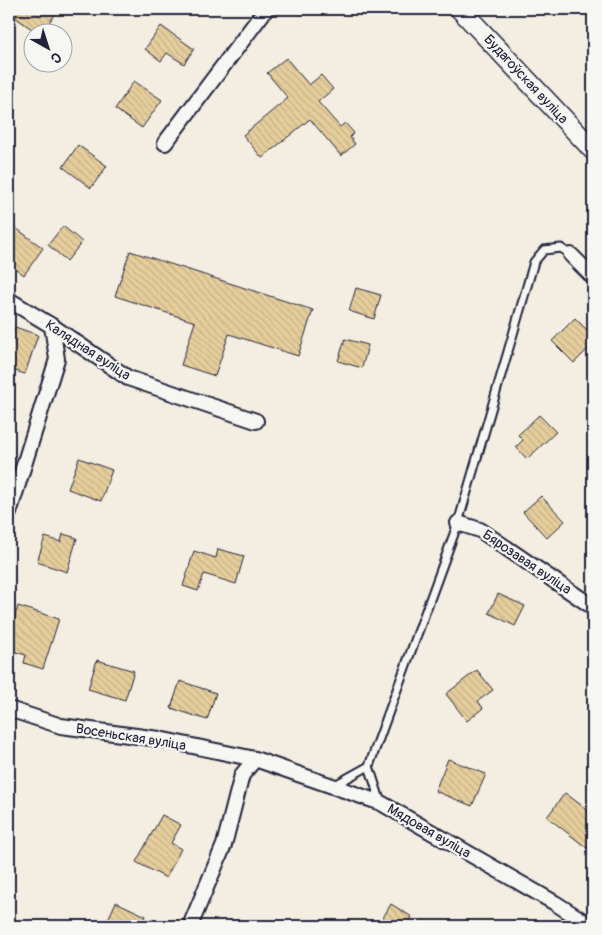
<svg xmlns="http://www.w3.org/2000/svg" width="602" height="935" font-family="Pangolin,sans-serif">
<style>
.building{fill:url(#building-back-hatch);stroke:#22223b}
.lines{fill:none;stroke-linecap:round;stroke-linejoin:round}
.lane-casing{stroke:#22223b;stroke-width:11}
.street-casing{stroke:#22223b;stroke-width:18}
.secondary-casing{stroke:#22223b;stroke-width:22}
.lane{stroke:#f6f6f2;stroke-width:7}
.street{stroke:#f6f6f2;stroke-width:14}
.secondary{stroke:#f6f6f2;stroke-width:19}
.labels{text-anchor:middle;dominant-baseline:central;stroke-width:4.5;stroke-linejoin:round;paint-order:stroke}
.street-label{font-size:14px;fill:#22223b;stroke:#f6f6f2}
</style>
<defs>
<pattern id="building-back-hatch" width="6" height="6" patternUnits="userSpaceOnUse" patternTransform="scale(1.25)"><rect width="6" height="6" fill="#e6ce9c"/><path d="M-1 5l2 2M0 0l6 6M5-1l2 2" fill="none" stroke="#c5b187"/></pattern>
</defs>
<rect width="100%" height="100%" fill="#f3eee1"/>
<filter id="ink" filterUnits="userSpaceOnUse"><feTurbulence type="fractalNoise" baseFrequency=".02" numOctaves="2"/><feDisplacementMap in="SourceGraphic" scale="10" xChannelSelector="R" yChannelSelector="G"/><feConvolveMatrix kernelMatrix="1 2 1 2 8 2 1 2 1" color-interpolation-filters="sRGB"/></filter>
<g filter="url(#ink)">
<!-- building -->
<g class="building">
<polygon points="9,9 59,9 42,32 36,32 9,13"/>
<polygon points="161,26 194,49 184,64 167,53 161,61 145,49"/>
<polygon points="286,58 309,85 321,75 333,89 318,102 340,127 345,123 354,133 350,137 355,144 341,156 310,119 262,158 243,135 288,98 267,73"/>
<polygon points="134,81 162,100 142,128 115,109"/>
<polygon points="78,145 107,166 91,188 63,167"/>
<polygon points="9,223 43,248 24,275 9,264"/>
<polygon points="63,226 82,242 67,261 48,245"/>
<polygon points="130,251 313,310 298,356 229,334 215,376 181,365 195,322 115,296"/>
<polygon points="356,288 381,295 374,319 349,311"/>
<polygon points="575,318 593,336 593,344 574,363 552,341"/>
<polygon points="15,327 38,335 25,374 9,369 9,331 13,333"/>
<polygon points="345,339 368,345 362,368 338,361"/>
<polygon points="539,415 556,432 527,459 516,447 523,440 518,435"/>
<polygon points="79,458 112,470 101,501 68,489"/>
<polygon points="541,496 565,521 547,538 523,512"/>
<polygon points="63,534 77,538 67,572 37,562 45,537 61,542"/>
<polygon points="218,549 244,556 236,584 204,574 198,591 183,586 194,551 216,558"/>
<polygon points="498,594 525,606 515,626 489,613"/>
<polygon points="18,606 59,619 43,669 24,663 26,655 9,650 9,636"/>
<polygon points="97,660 134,671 125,700 88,689"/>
<polygon points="477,670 493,690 478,701 483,708 467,721 446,694"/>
<polygon points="180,681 216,693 207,720 171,708"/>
<polygon points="448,759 486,774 472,806 435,791"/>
<polygon points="565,793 593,814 593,840 587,848 547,817"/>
<polygon points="162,815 181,825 171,843 181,849 166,878 136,862"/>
<polygon points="116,902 146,916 141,926 105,926"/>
<polygon points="391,904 412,917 406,926 378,926"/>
</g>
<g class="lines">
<defs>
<g id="lane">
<polyline points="369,766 381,803"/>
<polyline points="333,786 369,766 458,523 534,262 544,250 561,248 571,255"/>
</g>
<g id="street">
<polyline points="165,143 266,9"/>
<polyline points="571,255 593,277"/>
<polyline points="9,300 52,326 128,378 256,421"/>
<polyline points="9,513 57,359 52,326"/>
<polyline points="458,523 480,530 593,607"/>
<polyline points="9,709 61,726 159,739 255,759 381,803 555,903 591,926"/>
<polyline points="190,926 224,845 242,775 255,759"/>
</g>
<polyline id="secondary" points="460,9 593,150"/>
</defs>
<!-- lane casing -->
<use href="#lane" class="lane-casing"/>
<!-- street casing -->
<use href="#street" class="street-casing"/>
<!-- secondary casing -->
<use href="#secondary" class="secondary-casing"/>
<!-- lane -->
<use href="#lane" class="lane"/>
<!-- street -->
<use href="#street" class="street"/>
<!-- secondary -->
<use href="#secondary" class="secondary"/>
</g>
</g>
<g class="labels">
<!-- street labels -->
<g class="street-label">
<text transform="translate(526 79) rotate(47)">Будагоўская вуліца</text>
<text transform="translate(88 350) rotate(33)">Калядная вуліца</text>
<text transform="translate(527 562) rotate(34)">Бярозавая вуліца</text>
<text transform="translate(131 737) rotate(9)">Восеньская вуліца</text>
<text transform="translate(429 831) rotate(30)">Мядовая вуліца</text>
</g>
</g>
<!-- margin -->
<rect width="602" height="935" fill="none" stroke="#f6f6f2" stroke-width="30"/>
<rect x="15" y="15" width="572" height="905" fill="none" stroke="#22223b" stroke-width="2" filter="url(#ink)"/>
<!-- north arrow -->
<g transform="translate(48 48) rotate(141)"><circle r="24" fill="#f6f6f2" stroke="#a1a1a9"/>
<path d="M0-4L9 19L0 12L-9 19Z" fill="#22223b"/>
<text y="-8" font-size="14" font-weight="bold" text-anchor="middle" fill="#22223b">С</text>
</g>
</svg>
